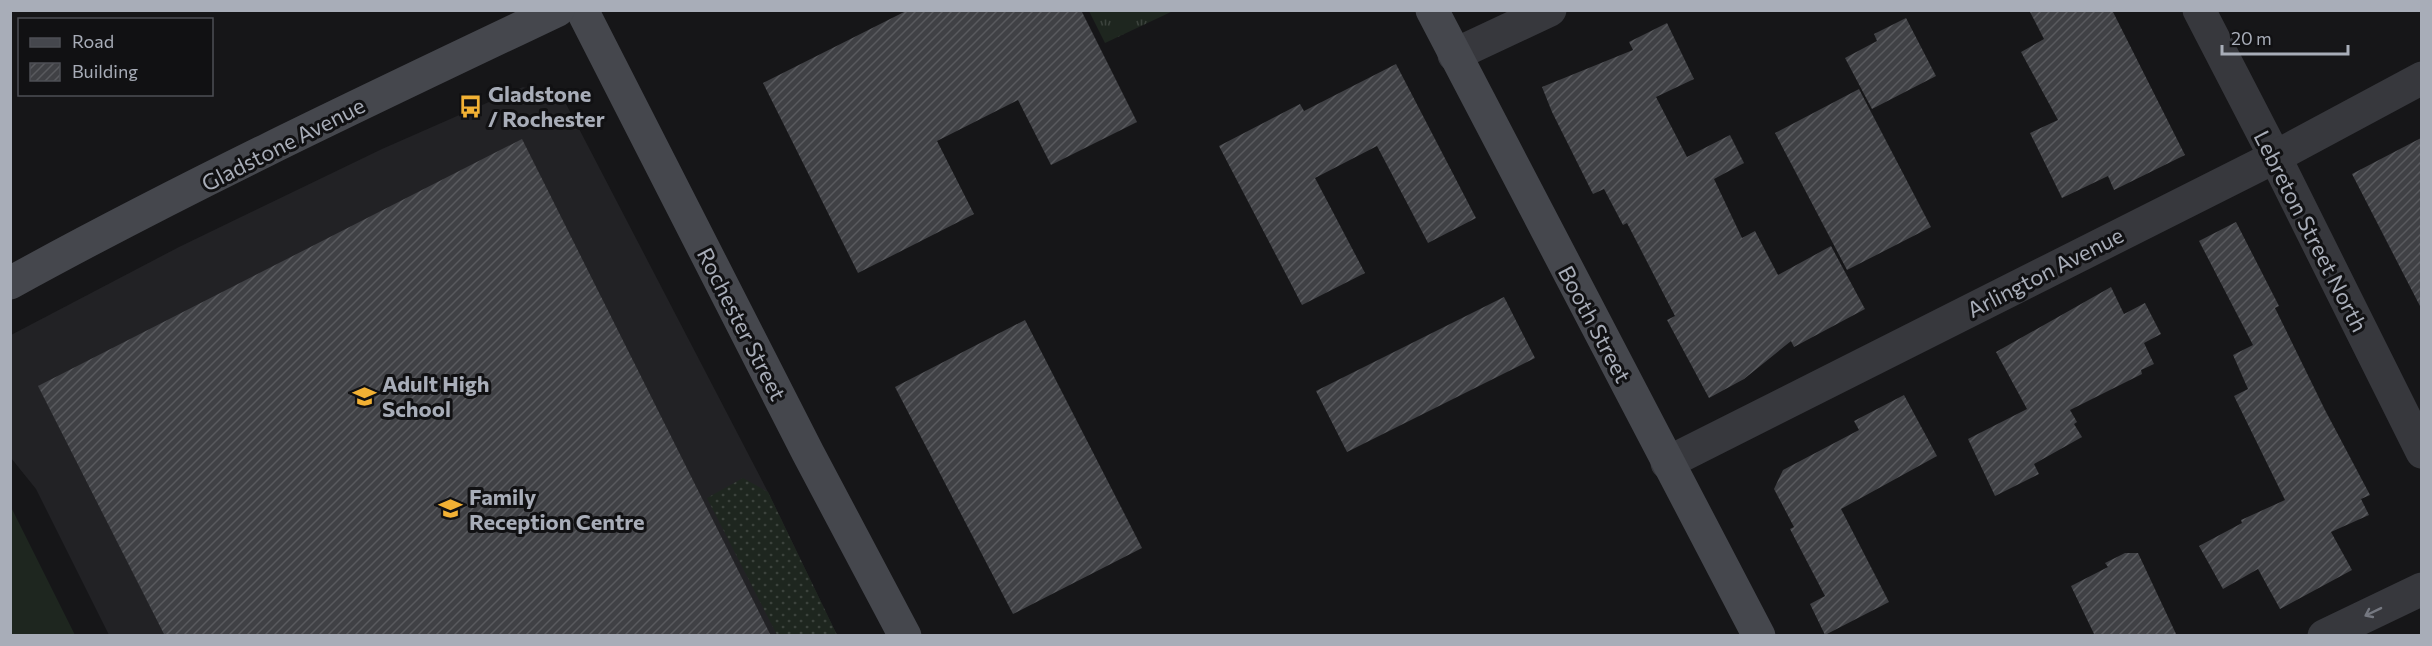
<svg xmlns="http://www.w3.org/2000/svg" width="2432" height="646" font-family="Commissioner,sans-serif">
<style>
.built{fill:#222225}
.grass{fill:url(#grass-dots)}
.park{fill:url(#park-tufts)}
.pitch{fill:#1e261f}
.building{fill:url(#building-hatch)}
.lines{fill:none;stroke-linecap:round;stroke-linejoin:round}
.street{stroke:#37383d;stroke-width:33}
.secondary{stroke:#45474d;stroke-width:33}
.oneway{stroke:#757881}
.labels{text-anchor:middle;dominant-baseline:central;stroke-width:6;stroke-linejoin:round;paint-order:stroke}
.poi-label{font-size:22px;font-weight:bold;fill:#a8adb8;stroke:#111113;text-anchor:start}
.street-label{font-size:22px;fill:#a8adb8;stroke:#111113}
</style>
<defs>
<pattern id="grass-dots" width="8" height="8" patternUnits="userSpaceOnUse" patternTransform="scale(1.5)"><rect width="8" height="8" fill="#1e261f"/><path d="M2 2h.1M6 6h.1" fill="none" stroke="#3c433d" stroke-width="1.8" stroke-linecap="round"/></pattern>
<pattern id="park-tufts" width="24" height="20" patternUnits="userSpaceOnUse" patternTransform="scale(1.5)"><rect width="24" height="20" fill="#1e261f"/><path d="M3 7l-1-3M5 7V3M7 7l1-3M15 17l-1-3M17 17v-4M19 17l1-3" fill="none" stroke="#3c433d"/></pattern>
<pattern id="building-hatch" width="6" height="6" patternUnits="userSpaceOnUse" patternTransform="scale(1.5)"><rect width="6" height="6" fill="#404145"/><path d="M-1 1l2-2M0 6l6-6M5 7l2-2" fill="none" stroke="#595a5e"/></pattern>
</defs>
<rect width="100%" height="100%" fill="#161618"/>
<!-- built -->
<polygon class="built" points="523,87 564,100 768,492 837,635 109,635 36,489 11,458 11,335 179,247 382,149"/>
<!-- grass -->
<polygon class="grass" points="743,478 768,492 837,635 777,635 707,498"/>
<!-- park -->
<polygon class="park" points="1089,11 1173,11 1105,43"/>
<!-- pitch -->
<polygon class="pitch" points="11,507 75,635 11,635"/>
<!-- building -->
<g class="building">
<polygon points="908,10 1081,10 1137,122 1051,165 1018,100 937,141 974,214 858,273 763,83"/>
<polygon points="2029,10 2112,10 2185,155 2114,190 2108,176 2062,198 2030,133 2058,120 2021,52 2044,39"/>
<polygon points="1906,18 1936,76 1872,109 1845,58 1877,41 1874,34"/>
<polygon points="1667,23 1694,79 1656,97 1687,157 1730,135 1744,163 1714,179 1742,238 1755,231 1778,275 1831,246 1865,309 1794,347 1791,341 1744,379 1709,398 1667,320 1675,316 1627,223 1623,225 1604,189 1593,194 1552,112 1542,87 1633,50 1629,42"/>
<polygon points="1396,64 1476,218 1428,243 1377,146 1315,178 1365,273 1302,305 1219,146 1300,104 1304,111"/>
<polygon points="1859,89 1931,227 1847,270 1775,133"/>
<polygon points="2421,138 2421,308 2352,174"/>
<polygon points="522,139 771,636 165,636 38,386"/>
<polygon points="2236,222 2279,306 2275,308 2325,410 2370,495 2361,499 2369,515 2331,532 2352,570 2280,609 2258,569 2223,589 2199,546 2242,523 2241,520 2285,500 2234,396 2248,389 2233,355 2253,345 2199,241"/>
<polygon points="2111,287 2124,314 2145,303 2161,334 2144,343 2154,364 2141,370 2142,374 2070,410 2077,422 2074,424 2082,437 2034,464 2039,474 1995,496 1968,439 2027,409 1996,352"/>
<polygon points="1504,297 1535,358 1347,452 1316,391"/>
<polygon points="1025,320 1142,548 1013,614 895,387"/>
<polygon points="1904,395 1937,456 1841,509 1889,602 1825,635 1810,604 1825,596 1790,529 1794,527 1774,489 1783,470 1859,430 1854,421"/>
<polygon points="2125,553 2138,553 2177,636 2095,636 2071,586 2108,567 2105,563"/>
</g>
<g class="lines">
<!-- street -->
<g class="street">
<polyline points="2199,10 2275,157 2422,452"/>
<polyline points="1454,55 1550,10"/>
<polyline points="1667,463 2275,157 2422,78"/>
<polyline points="2324,636 2422,589"/>
</g>
<!-- secondary -->
<g class="secondary">
<polyline points="582,10 808,453 905,636"/>
<polyline points="1432,10 1759,636"/>
<path d="M 10,283 C 188,185 375,97 558,10"/>
</g>
</g>
<!-- one-way arrows -->
<defs><path id="oneway-shaft" d="M-6 0H5M1.5-3L5.5 0L1.5 3" fill="none" stroke-width="1.6" stroke-linecap="round" stroke-linejoin="round" transform="scale(1.5)"/></defs>
<use class="oneway" href="#oneway-shaft" transform="translate(2373 612) rotate(154)"/>
<!-- icons -->
<defs>
<symbol id="bus-bare" viewBox="-9 -9 18 18"><path d="M-5-6H5V4H4V6H2V4H-2V6H-4V4H-5ZM-3.5-4V0h7V-4ZM-3.5 1.2v1.5H-2V1.2ZM2 1.2v1.5H3.5V1.2Z" fill="#f2b134" stroke="#111113" stroke-width="2.5" paint-order="stroke"/></symbol>
<symbol id="school-bare" viewBox="-9 -9 18 18"><path d="M0-5L7-2L0 1L-7-2ZM-4 1L0 2.5L4 1V4Q0 6-4 4Z" fill="#f2b134" stroke="#111113" stroke-width="2.5" paint-order="stroke"/></symbol>
</defs>
<g fill-rule="evenodd">
<use href="#bus-bare" x="454" y="90" width="33" height="33"/>
<use href="#school-bare" x="348" y="380" width="33" height="33"/>
<use href="#school-bare" x="434" y="492" width="33" height="33"/>
</g>
<g class="labels">
<!-- poi labels -->
<g class="poi-label">
<text x="488" y="93">Gladstone<tspan x="488" dy="25">/ Rochester</tspan></text>
<text x="382" y="383">Adult High<tspan x="382" dy="25">School</tspan></text>
<text x="469" y="496">Family<tspan x="469" dy="25">Reception Centre</tspan></text>
</g>
<!-- street labels -->
<g class="street-label">
<text transform="translate(283 144) rotate(-27)">Gladstone Avenue</text>
<text transform="translate(2311 231) rotate(63)">Lebreton Street North</text>
<text transform="translate(2045 272) rotate(-27)">Arlington Avenue</text>
<text transform="translate(742 324) rotate(63)">Rochester Street</text>
<text transform="translate(1595 324) rotate(62)">Booth Street</text>
</g>
</g>
<!-- border -->
<rect width="2432" height="646" fill="none" stroke="#a8adb8" stroke-width="24"/>
<!-- legend -->
<rect x="18" y="18" width="195" height="78" fill="#111113" stroke="#4d4f55" stroke-width="1.5"/>
<rect x="30" y="38" width="30" height="9" fill="#45474d" stroke="#4d4f55" stroke-width="1.5"/>
<text x="72" y="48" font-size="18" fill="#a8adb8">Road</text>
<rect x="30" y="63" width="30" height="18" fill="url(#building-hatch)" stroke="#4d4f55" stroke-width="1.5"/>
<text x="72" y="78" font-size="18" fill="#a8adb8">Building</text>
<!-- scale -->
<path d="M2222 45v9h126v-9" fill="none" stroke="#a8adb8" stroke-width="3"/>
<text x="2231" y="45" font-size="18" fill="#a8adb8" stroke="#111113" stroke-width="4.5" paint-order="stroke">20 m</text>
</svg>
